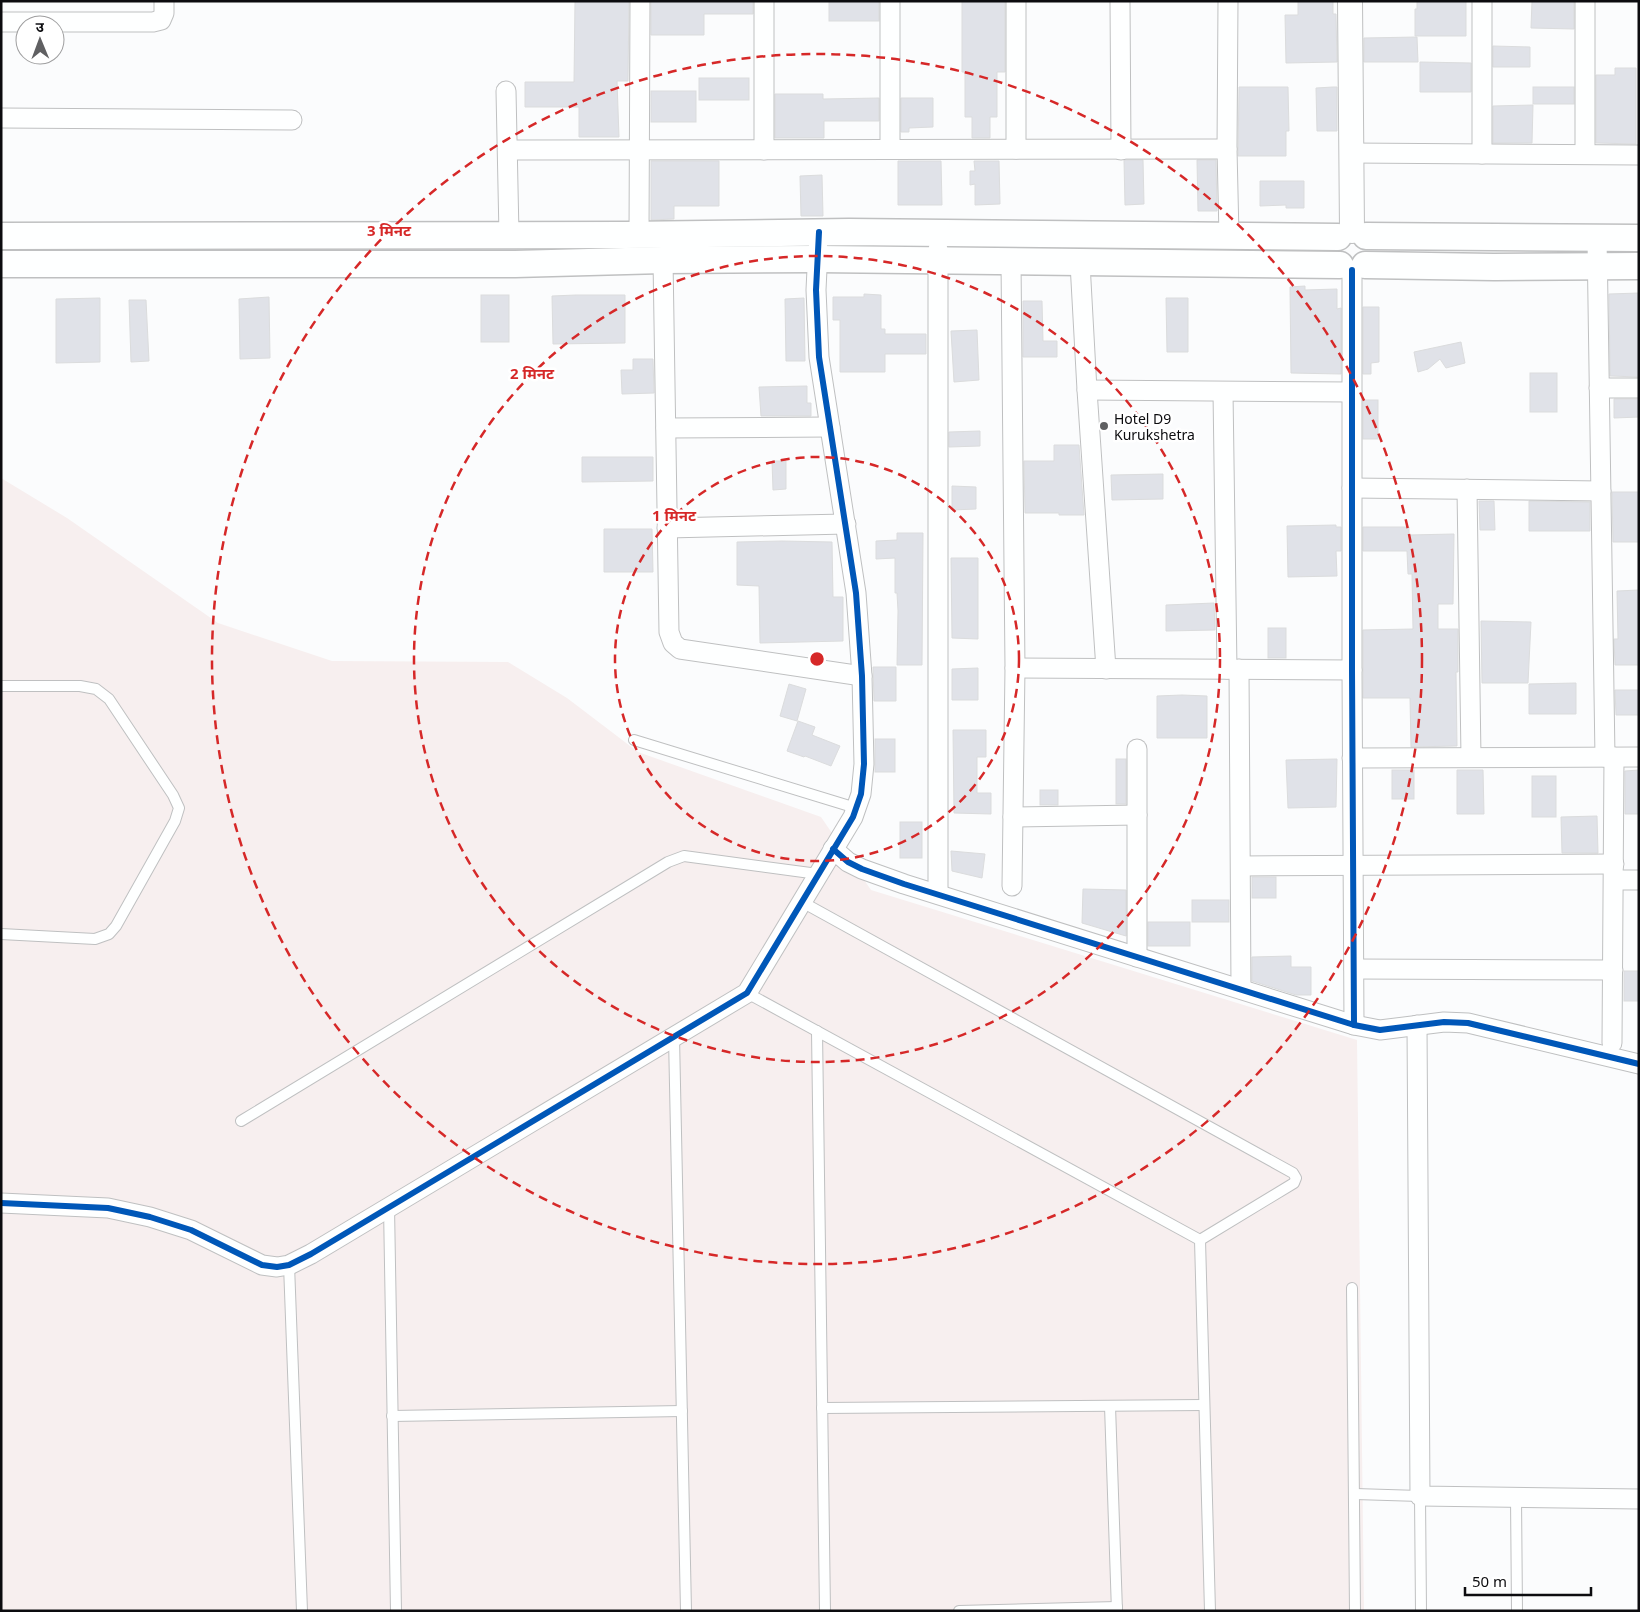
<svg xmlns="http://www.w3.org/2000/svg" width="1640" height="1612" font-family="'Noto Sans','Noto Sans Devanagari',sans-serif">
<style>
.commercial{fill:#f7efef}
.building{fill:#e0e2e8;stroke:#dbdcdd}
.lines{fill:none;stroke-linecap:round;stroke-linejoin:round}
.service-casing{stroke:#bfc0c1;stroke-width:12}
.minor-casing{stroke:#bfc0c1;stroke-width:21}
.tertiary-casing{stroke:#bfc0c1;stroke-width:26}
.secondary-casing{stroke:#bfc0c1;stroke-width:29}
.service{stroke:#feffff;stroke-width:10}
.minor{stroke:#feffff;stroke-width:19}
.tertiary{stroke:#feffff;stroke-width:24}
.secondary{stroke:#feffff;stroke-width:26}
.cycleway-casing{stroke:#fff;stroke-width:9}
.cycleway{stroke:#0057b8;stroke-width:6}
.ring{fill:none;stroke:#d62828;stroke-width:2.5;stroke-dasharray:9 6}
.poi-dot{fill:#606062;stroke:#fff;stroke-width:2}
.labels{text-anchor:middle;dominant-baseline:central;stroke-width:5;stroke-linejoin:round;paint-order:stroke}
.poi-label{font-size:14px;fill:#0c0c0f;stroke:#fff;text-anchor:start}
.centre{fill:#d62828;stroke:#fff;stroke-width:2.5}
.ring-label{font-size:15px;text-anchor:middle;font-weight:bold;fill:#d62828;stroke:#fff;stroke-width:5;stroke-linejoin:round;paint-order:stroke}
</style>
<rect width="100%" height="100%" fill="#fbfcfd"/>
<!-- commercial -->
<polygon class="commercial" points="1,478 67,518 218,623 332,661 508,662 567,698 638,752 821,817 871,890 1357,1040 1364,1611 1,1611"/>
<!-- building -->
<g class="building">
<polygon points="575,1 629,1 628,81 617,81 619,137 579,137 579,107 525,107 525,82 574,82"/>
<polygon points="651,1 753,1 753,14 704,14 704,35 651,35"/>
<rect x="829" y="1" width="50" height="20"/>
<polygon points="962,1 1005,1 1005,72 997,72 997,117 990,117 990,138 972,138 972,117 965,117 965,72 962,72"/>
<polygon points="1298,1 1333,1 1333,14 1336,14 1337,62 1286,63 1285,15 1298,15"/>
<polygon points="1417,1 1466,1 1466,36 1415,36 1415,9 1417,9"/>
<polygon points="1532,1 1574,1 1574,29 1531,28"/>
<polygon points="1417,37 1418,62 1364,62 1364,38"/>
<polygon points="1493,46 1530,47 1530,67 1493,67"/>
<polygon points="1420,62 1471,63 1471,92 1420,92"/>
<polygon points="1615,68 1636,68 1636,144 1596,143 1596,75 1615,75"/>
<rect x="699" y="78" width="50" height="22"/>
<polygon points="1239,87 1288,87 1289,131 1286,131 1286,156 1238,156"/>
<polygon points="1333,87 1337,87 1337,131 1317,131 1316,88"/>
<rect x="1533" y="87" width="41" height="17"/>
<rect x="651" y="91" width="45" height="31"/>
<polygon points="775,94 823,94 823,99 879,98 879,121 824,121 824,138 775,138"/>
<polygon points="901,98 933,98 933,127 909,128 909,132 901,132"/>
<polygon points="1533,105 1532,143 1493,143 1493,106"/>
<polygon points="1124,160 1143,160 1144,204 1125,205"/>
<polygon points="1197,160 1216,160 1217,211 1198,211"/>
<polygon points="651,161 719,161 719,206 674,206 674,219 651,220"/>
<polygon points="898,161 941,161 942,205 898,205"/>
<polygon points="974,161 999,161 1000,204 975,205 975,184 970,185 970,171 975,171"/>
<polygon points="822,175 823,216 801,216 800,176"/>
<polygon points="1260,181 1304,181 1304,208 1286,208 1286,205 1260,206"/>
<polygon points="1305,286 1305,290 1337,289 1337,309 1341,308 1341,374 1291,373 1290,287"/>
<polygon points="1639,293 1639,377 1610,376 1609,294"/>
<polygon points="864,294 881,295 881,329 885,329 885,334 926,334 926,354 885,354 885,372 840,372 840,320 833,320 833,297 864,297"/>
<rect x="481" y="295" width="28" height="47"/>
<polygon points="576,295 625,295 625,343 553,344 552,296"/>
<polygon points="269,297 270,358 240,359 239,299"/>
<polygon points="100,298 100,362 56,363 56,299"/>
<polygon points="804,298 805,361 786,361 785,299"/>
<polygon points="1166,298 1188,298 1188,352 1167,352"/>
<polygon points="129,300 146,300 149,361 131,362"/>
<polygon points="1023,301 1042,301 1043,341 1057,341 1057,357 1023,357"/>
<polygon points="1363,307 1379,307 1379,362 1371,363 1371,374 1363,374"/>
<polygon points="977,330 979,380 954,382 951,331"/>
<polygon points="1461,342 1465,363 1446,368 1440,359 1428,369 1418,372 1414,352"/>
<polygon points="633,359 653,359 654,393 622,394 621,370 633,370"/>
<rect x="1530" y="373" width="27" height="39"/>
<polygon points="807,386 807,403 811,403 811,416 761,416 759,387"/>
<polygon points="1614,399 1639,399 1639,417 1614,418"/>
<rect x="1363" y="400" width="15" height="39"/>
<polygon points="980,431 980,446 949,447 949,432"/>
<polygon points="1054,445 1079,445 1084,515 1059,515 1059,513 1025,513 1024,461 1054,461"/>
<polygon points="582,457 653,457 653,481 582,482"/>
<polygon points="772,461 786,461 786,489 773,490"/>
<polygon points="1163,474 1163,499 1112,500 1111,475"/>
<polygon points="952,486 976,487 976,509 952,510"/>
<polygon points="1612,492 1639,492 1639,542 1613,542"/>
<polygon points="1479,501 1494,501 1495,530 1480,530"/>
<polygon points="1529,501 1590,502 1590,531 1529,531"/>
<polygon points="1336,525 1336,527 1341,527 1341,551 1336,551 1337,576 1288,577 1287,526"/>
<polygon points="1363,527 1409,527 1409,535 1454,534 1453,604 1438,604 1438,629 1458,629 1458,672 1456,672 1457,746 1411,747 1410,698 1363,698 1363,630 1413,629 1412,574 1408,574 1407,551 1363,551"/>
<polygon points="604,529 652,529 653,572 604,572"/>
<polygon points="897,533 923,533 922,665 897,665 898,611 897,593 895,593 895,558 876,559 876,541 897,540"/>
<polygon points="782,541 832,542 833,597 843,597 843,641 760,643 759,586 737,585 737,542"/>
<polygon points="951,558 978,558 978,639 952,638"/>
<polygon points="1639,590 1639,665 1615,665 1614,639 1618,639 1617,591"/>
<polygon points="1214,603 1215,630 1166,631 1166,605"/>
<polygon points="1481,621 1531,622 1528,683 1482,683"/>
<rect x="1268" y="628" width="18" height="30"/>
<polygon points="873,667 896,667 896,701 874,701"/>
<polygon points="978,668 978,700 952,700 952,669"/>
<polygon points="1576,683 1576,714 1529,714 1529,684"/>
<polygon points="789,684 806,689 797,721 780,716"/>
<polygon points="1615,690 1639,690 1639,715 1616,715"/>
<polygon points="1182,695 1207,696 1207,738 1157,738 1157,696"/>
<polygon points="798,721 815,727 812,735 840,746 831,766 805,756 804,757 787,751"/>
<polygon points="953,730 986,730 986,757 977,757 977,793 991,793 991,814 954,813"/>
<rect x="875" y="739" width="20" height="33"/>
<rect x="1116" y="759" width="10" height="45"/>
<polygon points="1337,759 1336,807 1288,808 1286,760"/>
<rect x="1392" y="770" width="22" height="29"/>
<polygon points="1457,770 1483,770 1484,814 1457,814"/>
<polygon points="1639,770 1639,814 1625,814 1625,771"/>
<rect x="1532" y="776" width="24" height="41"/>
<rect x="1040" y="790" width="18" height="15"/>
<polygon points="1597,816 1598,853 1562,853 1561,817"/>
<rect x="900" y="822" width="22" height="36"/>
<polygon points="951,851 985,854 982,878 952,871"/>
<rect x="1252" y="877" width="24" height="21"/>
<polygon points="1083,889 1126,890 1126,936 1082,923"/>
<rect x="1192" y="900" width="37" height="22"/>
<rect x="1148" y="922" width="42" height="24"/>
<polygon points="1291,956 1291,967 1311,967 1311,995 1296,995 1252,981 1252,957"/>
<rect x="1624" y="971" width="15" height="30"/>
</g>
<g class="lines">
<defs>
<g id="service">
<polyline points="1,686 80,686 96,689 109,699 173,795 179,808 175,821 116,926 109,934 95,939 1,934"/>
<polyline points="634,740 856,808"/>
<polyline points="802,902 1293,1173 1296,1178 1294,1183 1200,1240"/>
<polyline points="747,993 1200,1240 1210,1611"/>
<polyline points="817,1031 825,1611"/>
<polyline points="674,1037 686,1611"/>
<polyline points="241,1121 668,862 684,856 818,874"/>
<polyline points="389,1207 396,1611"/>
<polyline points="289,1265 302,1611"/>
<polyline points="1352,1288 1355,1611"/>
<polyline points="1110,1406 1117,1611"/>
<polyline points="822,1408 1203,1405"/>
<polyline points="392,1416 682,1411"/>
<polyline points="1355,1494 1420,1496 1421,1611"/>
<polyline points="1516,1497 1517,1611"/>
<polyline points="959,1611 1117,1607"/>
</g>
<g id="minor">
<polyline points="890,1 890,149"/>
<polyline points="1016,1 1016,149"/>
<polyline points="1120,1 1121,150"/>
<polyline points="1228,1 1227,149 1229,236"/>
<polyline points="1482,1 1482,154"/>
<polyline points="1,22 153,22 161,20 164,13 164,1"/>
<polyline points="506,91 509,235"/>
<polyline points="1,118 292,120"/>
<polyline points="508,150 1227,149"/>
<polyline points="764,150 764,1"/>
<polyline points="1351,153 1639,155"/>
<polyline points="1585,154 1585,1"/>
<polyline points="639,235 640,1"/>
<polyline points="1597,238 1605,757"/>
<polyline points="938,249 938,894"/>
<polyline points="663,260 669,632 673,643 680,649 862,676"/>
<polyline points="1011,262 1015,668 1012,886"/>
<polyline points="1080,263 1087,390 1106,669"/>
<polyline points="1352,270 1352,670 1354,1025"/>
<polyline points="1599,388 1639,388"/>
<polyline points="1087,390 1352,392"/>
<polyline points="1223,392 1227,669"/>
<polyline points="666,428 830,427"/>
<polyline points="1352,488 1601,491"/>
<polyline points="1467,489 1471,757"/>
<polyline points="667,528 846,524"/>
<polyline points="1015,668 1352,670"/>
<polyline points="1239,669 1241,989"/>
<polyline points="1137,749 1137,957"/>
<polyline points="1352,758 1639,757"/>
<polyline points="1013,817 1137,815"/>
<polyline points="833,849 848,862 862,869 904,884 1354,1025 1380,1030 1444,1022 1468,1023 1639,1064"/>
<polyline points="1241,866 1614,864"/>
<polyline points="1614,880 1639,880"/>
<polyline points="1354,969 1613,970"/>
<polyline points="1417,1025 1420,1496 1639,1499"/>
<polyline points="1612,1043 1614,757"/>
<polyline points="1,1203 108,1208 150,1217 191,1230 262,1265 277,1267 289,1265 311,1254 747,993 853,817 861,794 864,764 862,676 856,593 819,357 816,290 818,248"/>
</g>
<polyline id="tertiary" points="1350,1 1352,231"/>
<g id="secondary">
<polyline points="1,236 626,235 849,232 1338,237"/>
<polyline points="1366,236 1639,238"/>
<polyline points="1,264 515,264 663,260 818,259 1340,265"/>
<polyline points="1365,265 1494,267 1639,266"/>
</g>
</defs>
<!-- service casing -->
<use href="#service" class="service-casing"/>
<!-- minor casing -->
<use href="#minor" class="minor-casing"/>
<!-- tertiary casing -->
<use href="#tertiary" class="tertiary-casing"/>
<!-- secondary casing -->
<use href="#secondary" class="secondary-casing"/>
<!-- service -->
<use href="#service" class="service"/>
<!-- minor -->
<use href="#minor" class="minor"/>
<!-- tertiary -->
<use href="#tertiary" class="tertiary"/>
<!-- secondary -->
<use href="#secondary" class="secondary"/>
<defs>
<g id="cycleway">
<polyline points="1352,270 1352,670 1354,1025"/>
<polyline points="833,849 848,862 862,869 904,884 1354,1025 1380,1030 1444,1022 1468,1023 1639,1064"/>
<polyline points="1,1203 108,1208 150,1217 191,1230 262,1265 277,1267 289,1265 311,1254 747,993 853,817 861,794 864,764 862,676 856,593 819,357 816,290 819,232"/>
</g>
</defs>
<!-- cycleway casing -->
<use href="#cycleway" class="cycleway-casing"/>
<!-- cycleway -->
<use href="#cycleway" class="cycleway"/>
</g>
<!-- distance rings -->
<g class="ring">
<circle cx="817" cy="659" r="202"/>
<circle cx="817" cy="659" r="403"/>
<circle cx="817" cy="659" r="605"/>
</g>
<!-- markers -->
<circle class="poi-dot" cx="1104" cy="426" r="5"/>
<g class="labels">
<!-- poi labels -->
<g class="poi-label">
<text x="1114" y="418">Hotel D9<tspan x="1114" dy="16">Kurukshetra</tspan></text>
</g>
</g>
<circle cx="817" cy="659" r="8" class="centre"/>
<g class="ring-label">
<text x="389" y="236">3 मिनट</text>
<text x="532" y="379">2 मिनट</text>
<text x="674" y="521">1 मिनट</text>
</g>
<!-- border -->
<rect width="1640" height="1612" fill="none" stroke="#0c0c0f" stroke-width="5"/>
<!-- north arrow -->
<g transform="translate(40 40) rotate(359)"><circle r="24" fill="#ffffff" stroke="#9e9e9f"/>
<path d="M0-4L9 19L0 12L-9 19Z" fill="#606062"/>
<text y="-8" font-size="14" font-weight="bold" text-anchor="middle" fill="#0c0c0f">उ</text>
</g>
<!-- scale -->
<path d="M1465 1587v8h126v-8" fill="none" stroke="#0c0c0f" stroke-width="2.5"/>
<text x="1472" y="1587" font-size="15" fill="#0c0c0f" stroke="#ffffff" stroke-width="4" paint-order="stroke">50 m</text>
</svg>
